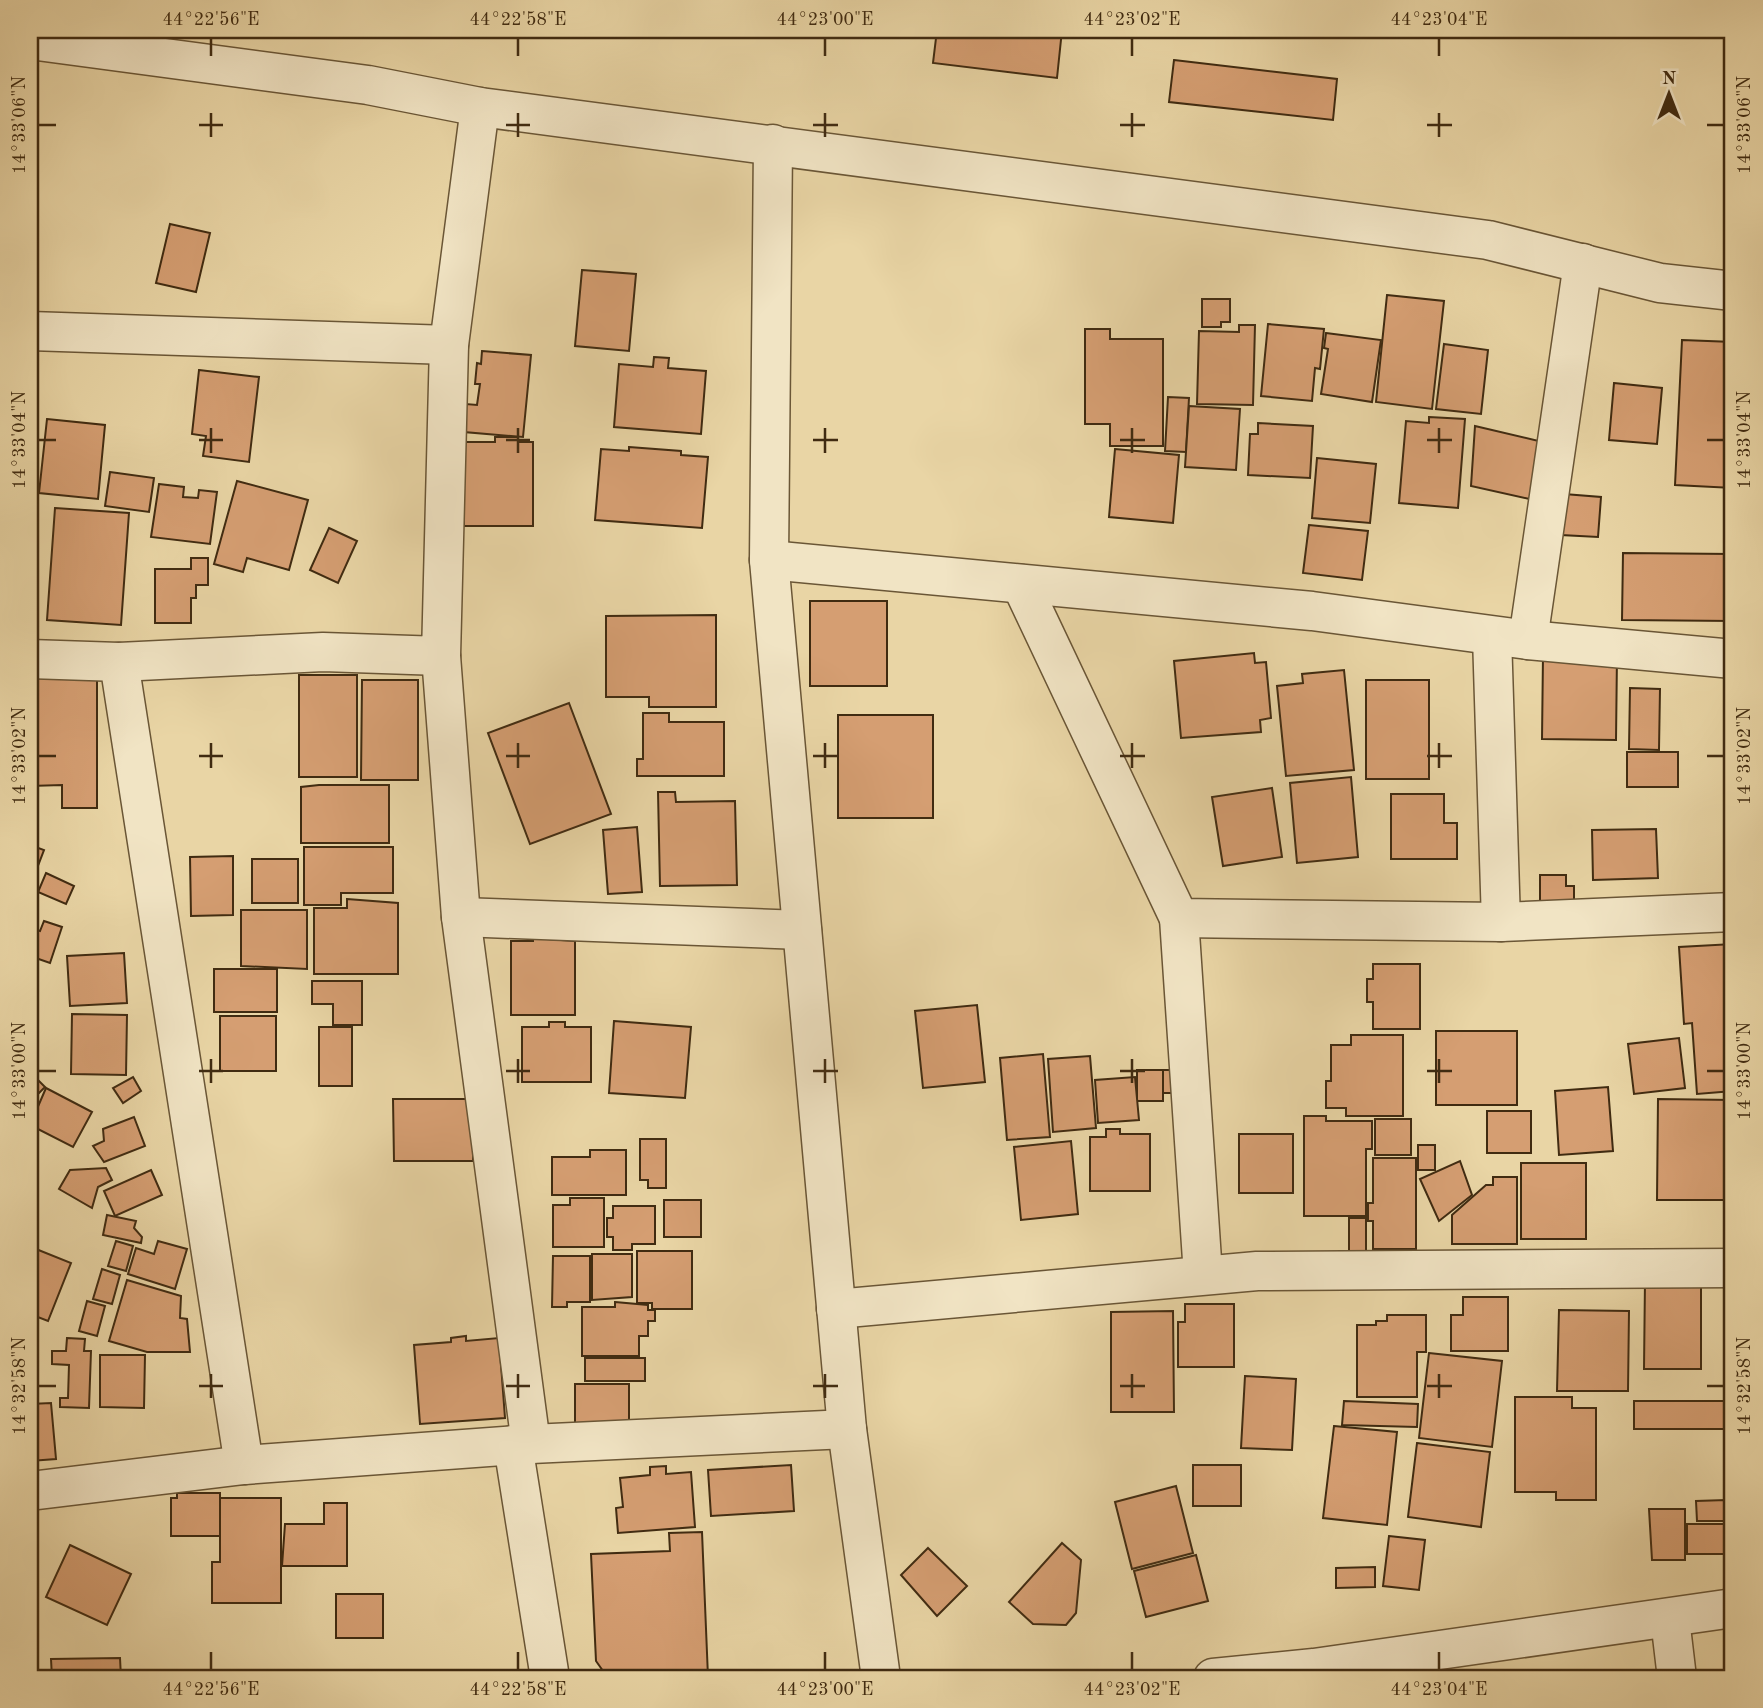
<svg xmlns="http://www.w3.org/2000/svg" width="1763" height="1708" font-family="'Old Standard TT',serif">
<style>
.building{fill:#d59e72;stroke:#402b11;stroke-width:2}
.lines{fill:none;stroke-linecap:round;stroke-linejoin:round}
.minor-casing{stroke:#6a5636;stroke-width:41}
.minor{stroke:#f1e4c4;stroke-width:38}
.ticks{fill:none;stroke:#402b11;stroke-width:2.5}
.neatline{fill:none;stroke:#402b11;stroke-width:2.5}
.ticks-label{font-size:18px;text-anchor:middle;fill:#402b11}
</style>
<rect width="100%" height="100%" fill="#e9d5a5"/>
<filter id="stains"><feTurbulence type="fractalNoise" baseFrequency=".00286" numOctaves="4"/><feColorMatrix values="0 0 0 0 .2 0 0 0 0 .09 0 0 0 0 .02 0 0 0 .5 -.17"/></filter>
<radialGradient id="worn" r=".72"><stop offset=".6" stop-color="#630" stop-opacity="0"/><stop offset="1" stop-color="#630" stop-opacity=".3"/></radialGradient>
<!-- building -->
<g class="building">
<polygon points="937,30 1062,30 1057,78 933,63"/>
<polygon points="1174,60 1337,79 1333,120 1169,102"/>
<polygon points="170,224 210,233 196,292 156,283"/>
<polygon points="582,270 636,274 629,351 575,346"/>
<polygon points="1387,295 1444,301 1432,409 1376,402"/>
<polygon points="1202,299 1230,299 1230,322 1221,322 1221,327 1202,327"/>
<polygon points="1268,324 1324,329 1320,369 1315,368 1312,401 1261,396"/>
<polygon points="1239,325 1255,325 1253,405 1197,404 1199,331 1239,332"/>
<polygon points="1085,329 1110,329 1110,339 1163,339 1163,446 1110,446 1110,424 1085,424"/>
<polygon points="1326,333 1381,340 1372,402 1321,394 1328,349 1324,348"/>
<polygon points="1682,340 1733,342 1733,488 1675,485"/>
<polygon points="1444,344 1488,350 1481,414 1436,409"/>
<polygon points="482,351 531,355 523,437 464,432 466,404 477,405 480,384 475,384 477,363 481,364"/>
<polygon points="654,357 669,358 668,368 706,371 701,434 614,427 619,364 653,367"/>
<polygon points="199,370 259,377 249,462 203,456 206,436 192,434"/>
<polygon points="1614,383 1662,388 1657,444 1609,440"/>
<polygon points="1168,397 1189,398 1186,452 1165,451"/>
<polygon points="1189,406 1240,409 1236,470 1185,467"/>
<polygon points="1429,417 1465,419 1458,508 1399,503 1406,421 1429,423"/>
<polygon points="47,419 105,425 98,499 39,493"/>
<polygon points="1258,423 1313,426 1310,478 1248,475 1250,434 1258,434"/>
<polygon points="1475,426 1547,443 1534,500 1471,486"/>
<polygon points="495,437 518,437 518,442 533,442 533,526 464,526 464,442 495,442"/>
<polygon points="30,440 32,440 31,499 30,499"/>
<polygon points="629,447 681,451 681,455 708,457 702,528 595,520 601,449 629,451"/>
<polygon points="1115,449 1179,455 1173,523 1109,517"/>
<polygon points="1317,458 1376,464 1370,523 1312,518"/>
<polygon points="110,472 154,478 149,512 105,506"/>
<polygon points="237,481 308,500 289,570 247,558 243,572 214,564"/>
<polygon points="159,484 184,487 183,497 198,498 199,490 217,492 210,544 151,537"/>
<polygon points="1564,494 1601,497 1598,537 1561,535"/>
<polygon points="55,508 129,513 121,625 47,620"/>
<polygon points="1309,525 1368,531 1362,580 1303,573"/>
<polygon points="329,528 357,541 338,583 310,570"/>
<polygon points="1623,553 1733,554 1733,621 1622,620"/>
<polygon points="191,558 208,558 208,585 196,585 196,598 191,598 191,623 155,623 155,569 191,569"/>
<polygon points="30,599 36,617 30,620"/>
<rect x="810" y="601" width="77" height="85"/>
<polygon points="716,615 716,707 649,707 649,697 606,697 606,616"/>
<polygon points="1254,653 1255,663 1266,662 1271,718 1260,720 1261,732 1181,738 1174,661"/>
<polygon points="1543,655 1617,655 1616,740 1542,739"/>
<polygon points="1344,670 1354,770 1286,776 1277,686 1303,683 1302,674"/>
<polygon points="30,672 97,672 97,808 62,808 62,785 30,786"/>
<rect x="299" y="675" width="58" height="102"/>
<polygon points="362,680 418,680 418,780 361,780"/>
<rect x="1366" y="680" width="63" height="99"/>
<polygon points="1630,688 1660,689 1659,750 1629,749"/>
<polygon points="569,703 611,814 530,844 488,733"/>
<polygon points="643,713 669,713 669,722 724,722 724,776 637,776 637,759 643,759"/>
<rect x="838" y="715" width="95" height="103"/>
<rect x="1627" y="752" width="51" height="35"/>
<polygon points="1351,777 1358,857 1297,863 1290,783"/>
<polygon points="319,785 389,785 389,843 301,843 301,787"/>
<polygon points="1272,788 1282,857 1223,866 1212,797"/>
<polygon points="658,792 675,792 676,802 735,801 737,885 660,886"/>
<polygon points="1391,794 1444,794 1444,823 1457,823 1457,859 1391,859"/>
<polygon points="637,827 642,892 608,894 603,830"/>
<polygon points="1656,829 1658,878 1593,880 1592,830"/>
<polygon points="30,845 44,850 31,884 30,884"/>
<polygon points="304,847 393,847 393,893 341,893 341,905 304,905"/>
<polygon points="233,856 233,915 191,916 190,857"/>
<rect x="252" y="859" width="46" height="44"/>
<polygon points="46,873 74,886 66,904 38,892"/>
<polygon points="1540,875 1566,875 1566,886 1574,886 1574,903 1540,903"/>
<polygon points="347,899 398,903 398,974 314,974 314,908 347,908"/>
<polygon points="241,910 307,910 307,969 241,966"/>
<polygon points="44,921 62,927 50,963 30,956 31,928 40,931"/>
<polygon points="533,938 575,941 575,1015 511,1015 511,941 533,941"/>
<polygon points="1733,944 1733,1091 1697,1094 1692,1023 1684,1024 1679,947"/>
<polygon points="124,953 127,1003 70,1006 67,956"/>
<polygon points="1373,964 1420,964 1420,1029 1373,1029 1373,1002 1367,1002 1367,979 1373,979"/>
<rect x="214" y="969" width="63" height="43"/>
<polygon points="312,981 362,981 362,1025 333,1025 333,1004 312,1004"/>
<polygon points="977,1005 985,1082 923,1088 915,1011"/>
<polygon points="72,1014 127,1015 126,1075 71,1074"/>
<rect x="220" y="1016" width="56" height="55"/>
<polygon points="614,1021 691,1027 685,1098 609,1093"/>
<polygon points="549,1022 565,1022 565,1027 591,1027 591,1082 522,1082 522,1027 549,1027"/>
<rect x="319" y="1027" width="33" height="59"/>
<rect x="1436" y="1031" width="81" height="74"/>
<polygon points="1351,1035 1403,1035 1403,1116 1346,1116 1346,1108 1326,1108 1326,1081 1331,1081 1331,1045 1351,1045"/>
<polygon points="1679,1038 1685,1088 1634,1094 1628,1044"/>
<polygon points="1043,1054 1050,1137 1007,1140 1000,1058"/>
<polygon points="1090,1056 1096,1128 1053,1132 1048,1059"/>
<rect x="1137" y="1070" width="26" height="31"/>
<rect x="1163" y="1070" width="13" height="23"/>
<polygon points="30,1072 45,1087 30,1102"/>
<polygon points="133,1077 141,1091 123,1103 113,1088"/>
<polygon points="1135,1077 1139,1120 1098,1123 1095,1080"/>
<polygon points="1608,1087 1613,1151 1559,1155 1555,1091"/>
<polygon points="46,1088 92,1112 73,1147 30,1125"/>
<polygon points="393,1099 473,1099 473,1161 394,1161"/>
<polygon points="1658,1099 1733,1100 1733,1200 1657,1200"/>
<rect x="1487" y="1111" width="44" height="42"/>
<polygon points="1304,1116 1326,1116 1326,1121 1372,1121 1372,1149 1366,1149 1366,1216 1304,1216"/>
<polygon points="134,1117 145,1146 104,1162 93,1146 104,1141 103,1129"/>
<rect x="1375" y="1119" width="36" height="36"/>
<polygon points="1106,1129 1120,1129 1120,1134 1150,1134 1150,1191 1090,1191 1090,1137 1106,1137"/>
<rect x="1239" y="1134" width="54" height="59"/>
<polygon points="640,1139 666,1139 666,1188 648,1188 648,1180 640,1180"/>
<polygon points="1071,1141 1078,1214 1021,1220 1014,1147"/>
<rect x="1418" y="1145" width="17" height="25"/>
<polygon points="590,1150 626,1150 626,1195 552,1195 552,1157 590,1157"/>
<polygon points="1373,1158 1416,1158 1416,1249 1373,1249 1373,1221 1368,1221 1368,1203 1373,1203"/>
<polygon points="1460,1161 1472,1195 1439,1221 1420,1179"/>
<rect x="1521" y="1163" width="65" height="76"/>
<polygon points="106,1168 112,1180 98,1187 92,1208 59,1189 70,1170"/>
<polygon points="151,1170 162,1195 115,1216 104,1191"/>
<polygon points="1493,1177 1517,1177 1517,1244 1452,1244 1452,1215 1486,1185 1493,1185"/>
<polygon points="570,1198 604,1198 604,1247 553,1247 553,1205 570,1205"/>
<rect x="664" y="1200" width="37" height="37"/>
<polygon points="613,1206 655,1206 655,1244 632,1244 632,1250 613,1250 613,1237 607,1237 607,1218 613,1218"/>
<polygon points="107,1215 136,1221 134,1228 142,1237 141,1243 103,1235"/>
<rect x="1349" y="1218" width="17" height="38"/>
<polygon points="116,1241 133,1246 126,1271 108,1266"/>
<polygon points="158,1241 187,1249 175,1289 128,1274 136,1248 154,1254"/>
<polygon points="31,1247 71,1263 48,1321 30,1314"/>
<polygon points="637,1251 692,1251 692,1309 652,1309 652,1303 637,1303"/>
<polygon points="592,1254 632,1254 632,1297 592,1300"/>
<polygon points="553,1256 590,1256 590,1302 567,1302 567,1307 552,1307"/>
<polygon points="102,1269 120,1275 112,1304 93,1299"/>
<polygon points="127,1280 181,1296 180,1318 187,1319 190,1352 147,1352 109,1341"/>
<polygon points="1645,1280 1701,1281 1701,1369 1644,1369"/>
<polygon points="1463,1297 1508,1297 1508,1351 1451,1351 1451,1315 1463,1315"/>
<polygon points="87,1301 105,1306 97,1336 79,1331"/>
<polygon points="615,1302 648,1305 648,1310 655,1310 655,1321 648,1321 648,1336 639,1336 639,1356 582,1356 582,1307 615,1307"/>
<polygon points="1185,1304 1234,1304 1234,1367 1178,1367 1178,1322 1185,1322"/>
<polygon points="1559,1310 1629,1311 1628,1391 1557,1391"/>
<polygon points="1173,1311 1174,1412 1111,1412 1111,1312"/>
<polygon points="1387,1315 1426,1315 1426,1352 1417,1352 1417,1397 1357,1397 1357,1325 1376,1325 1376,1321 1387,1321"/>
<polygon points="466,1336 466,1341 499,1338 505,1418 420,1424 414,1345 451,1342 451,1338"/>
<polygon points="67,1338 85,1339 84,1351 91,1351 89,1408 60,1407 60,1398 68,1398 69,1365 52,1364 52,1351 66,1351"/>
<polygon points="1429,1353 1502,1361 1492,1447 1419,1438"/>
<polygon points="100,1355 145,1355 144,1408 100,1407"/>
<rect x="585" y="1358" width="60" height="23"/>
<polygon points="1245,1376 1296,1379 1292,1450 1241,1448"/>
<rect x="575" y="1384" width="54" height="43"/>
<rect x="1731" y="1394" width="2" height="23"/>
<polygon points="1515,1397 1572,1397 1572,1408 1596,1408 1596,1500 1556,1500 1556,1492 1515,1492"/>
<polygon points="1344,1401 1418,1404 1417,1427 1342,1425"/>
<rect x="1634" y="1401" width="92" height="28"/>
<polygon points="51,1403 56,1459 30,1461 30,1404"/>
<polygon points="1334,1426 1397,1432 1387,1525 1323,1518"/>
<polygon points="1417,1443 1490,1452 1481,1527 1408,1517"/>
<polygon points="791,1465 794,1511 711,1516 708,1470"/>
<rect x="1193" y="1465" width="48" height="41"/>
<polygon points="666,1466 666,1474 691,1472 695,1527 618,1533 616,1508 623,1507 620,1478 650,1475 650,1467"/>
<polygon points="1176,1486 1193,1553 1132,1569 1115,1502"/>
<polygon points="177,1493 220,1493 220,1536 171,1536 171,1498 177,1498"/>
<polygon points="220,1498 281,1498 281,1603 212,1603 212,1562 220,1562"/>
<polygon points="1726,1500 1726,1521 1697,1521 1696,1501"/>
<polygon points="324,1503 347,1503 347,1566 282,1566 285,1524 324,1524"/>
<polygon points="1649,1509 1685,1509 1685,1560 1652,1560"/>
<rect x="1687" y="1524" width="46" height="30"/>
<polygon points="702,1532 708,1677 608,1678 596,1661 591,1554 670,1551 669,1533"/>
<polygon points="1389,1536 1425,1540 1419,1590 1383,1586"/>
<polygon points="1062,1543 1081,1560 1076,1613 1066,1625 1033,1624 1009,1602"/>
<polygon points="70,1545 131,1574 107,1625 46,1597"/>
<polygon points="928,1548 967,1586 937,1616 901,1575"/>
<polygon points="1196,1555 1208,1601 1146,1617 1134,1571"/>
<polygon points="1375,1567 1375,1587 1336,1588 1336,1568"/>
<rect x="336" y="1594" width="47" height="44"/>
<polygon points="120,1658 121,1678 52,1678 51,1659"/>
</g>
<g class="lines">
<defs>
<g id="minor">
<polyline points="30,40 368,85 480,107 1488,240 1660,283 1733,291"/>
<polyline points="773,144 769,560 847,1429 881,1678"/>
<polyline points="30,331 449,345"/>
<polyline points="769,560 1312,611 1528,640 1733,659"/>
<polyline points="1021,584 1179,918 1501,922 1733,912"/>
<polyline points="1492,636 1501,922"/>
<polyline points="1528,640 1583,263"/>
<polyline points="441,656 461,917 531,1444"/>
<polyline points="30,659 119,662 244,1465"/>
<polyline points="119,662 323,652 441,656 449,345 480,107"/>
<polyline points="461,917 802,930"/>
<polyline points="1179,918 1203,1275"/>
<polyline points="836,1309 1257,1271 1733,1268"/>
<polyline points="513,1445 550,1678"/>
<polyline points="30,1491 244,1465 531,1444 847,1429"/>
<polyline points="1670,1619 1677,1678"/>
<polyline points="1213,1678 1314,1668 1733,1608"/>
</g>
</defs>
<!-- minor casing -->
<use href="#minor" class="minor-casing"/>
<!-- minor -->
<use href="#minor" class="minor"/>
</g>
<!-- ticks -->
<path class="ticks" d="M 211,38 L 211,56M 518,38 L 518,56M 825,38 L 825,56M 1132,38 L 1132,56M 1439,38 L 1439,56M 211,113 L 211,137M 518,113 L 518,137M 825,113 L 825,137M 1132,113 L 1132,137M 1439,113 L 1439,137M 38,125 L 56,125M 199,125 L 223,125M 506,125 L 530,125M 813,125 L 838,125M 1120,125 L 1145,125M 1427,125 L 1452,125M 1707,125 L 1724,125M 211,428 L 211,453M 518,428 L 518,453M 825,428 L 825,453M 1132,428 L 1132,453M 1439,428 L 1439,453M 38,440 L 56,440M 199,440 L 223,440M 506,440 L 530,440M 813,440 L 838,440M 1120,440 L 1145,440M 1427,440 L 1452,440M 1707,440 L 1724,440M 211,743 L 211,768M 518,743 L 518,768M 825,743 L 825,768M 1132,743 L 1132,768M 1439,743 L 1439,768M 38,756 L 56,756M 199,756 L 223,756M 506,756 L 530,756M 813,756 L 838,756M 1120,756 L 1145,756M 1427,756 L 1452,756M 1707,756 L 1724,756M 211,1059 L 211,1083M 518,1059 L 518,1083M 825,1059 L 825,1083M 1132,1059 L 1132,1083M 1439,1059 L 1439,1083M 38,1071 L 56,1071M 199,1071 L 223,1071M 506,1071 L 530,1071M 813,1071 L 838,1071M 1120,1071 L 1145,1071M 1427,1071 L 1452,1071M 1707,1071 L 1724,1071M 211,1374 L 211,1398M 518,1374 L 518,1398M 825,1374 L 825,1398M 1132,1374 L 1132,1398M 1439,1374 L 1439,1398M 38,1386 L 56,1386M 199,1386 L 223,1386M 506,1386 L 530,1386M 813,1386 L 838,1386M 1120,1386 L 1145,1386M 1427,1386 L 1452,1386M 1707,1386 L 1724,1386M 211,1652 L 211,1670M 518,1652 L 518,1670M 825,1652 L 825,1670M 1132,1652 L 1132,1670M 1439,1652 L 1439,1670"/>
<!-- margin -->
<rect width="1763" height="1708" fill="none" stroke="#e9d5a5" stroke-width="77"/>
<!-- north arrow -->
<g transform="translate(1669 94)" stroke="#f1e4c4" stroke-width="5" paint-order="stroke">
<path d="M0-5L12 26L0 18L-12 26Z" fill="#402b11"/>
<text y="-10" font-size="19" font-weight="bold" text-anchor="middle" fill="#402b11">N</text>
</g>
<rect x="38" y="38" width="1686" height="1632" class="neatline"/>
<g class="ticks-label">
<text x="211" y="25">44°22'56"E</text>
<text x="518" y="25">44°22'58"E</text>
<text x="825" y="25">44°23'00"E</text>
<text x="1132" y="25">44°23'02"E</text>
<text x="1439" y="25">44°23'04"E</text>
<text transform="translate(19 125) rotate(-90)" y="6">14°33'06"N</text>
<text transform="translate(1744 125) rotate(-90)" y="6">14°33'06"N</text>
<text transform="translate(19 440) rotate(-90)" y="6">14°33'04"N</text>
<text transform="translate(1744 440) rotate(-90)" y="6">14°33'04"N</text>
<text transform="translate(19 756) rotate(-90)" y="6">14°33'02"N</text>
<text transform="translate(1744 756) rotate(-90)" y="6">14°33'02"N</text>
<text transform="translate(19 1071) rotate(-90)" y="6">14°33'00"N</text>
<text transform="translate(1744 1071) rotate(-90)" y="6">14°33'00"N</text>
<text transform="translate(19 1386) rotate(-90)" y="6">14°32'58"N</text>
<text transform="translate(1744 1386) rotate(-90)" y="6">14°32'58"N</text>
<text x="211" y="1695">44°22'56"E</text>
<text x="518" y="1695">44°22'58"E</text>
<text x="825" y="1695">44°23'00"E</text>
<text x="1132" y="1695">44°23'02"E</text>
<text x="1439" y="1695">44°23'04"E</text>
</g>
<rect width="100%" height="100%" filter="url(#stains)"/>
<rect width="100%" height="100%" fill="url(#worn)"/>
</svg>
